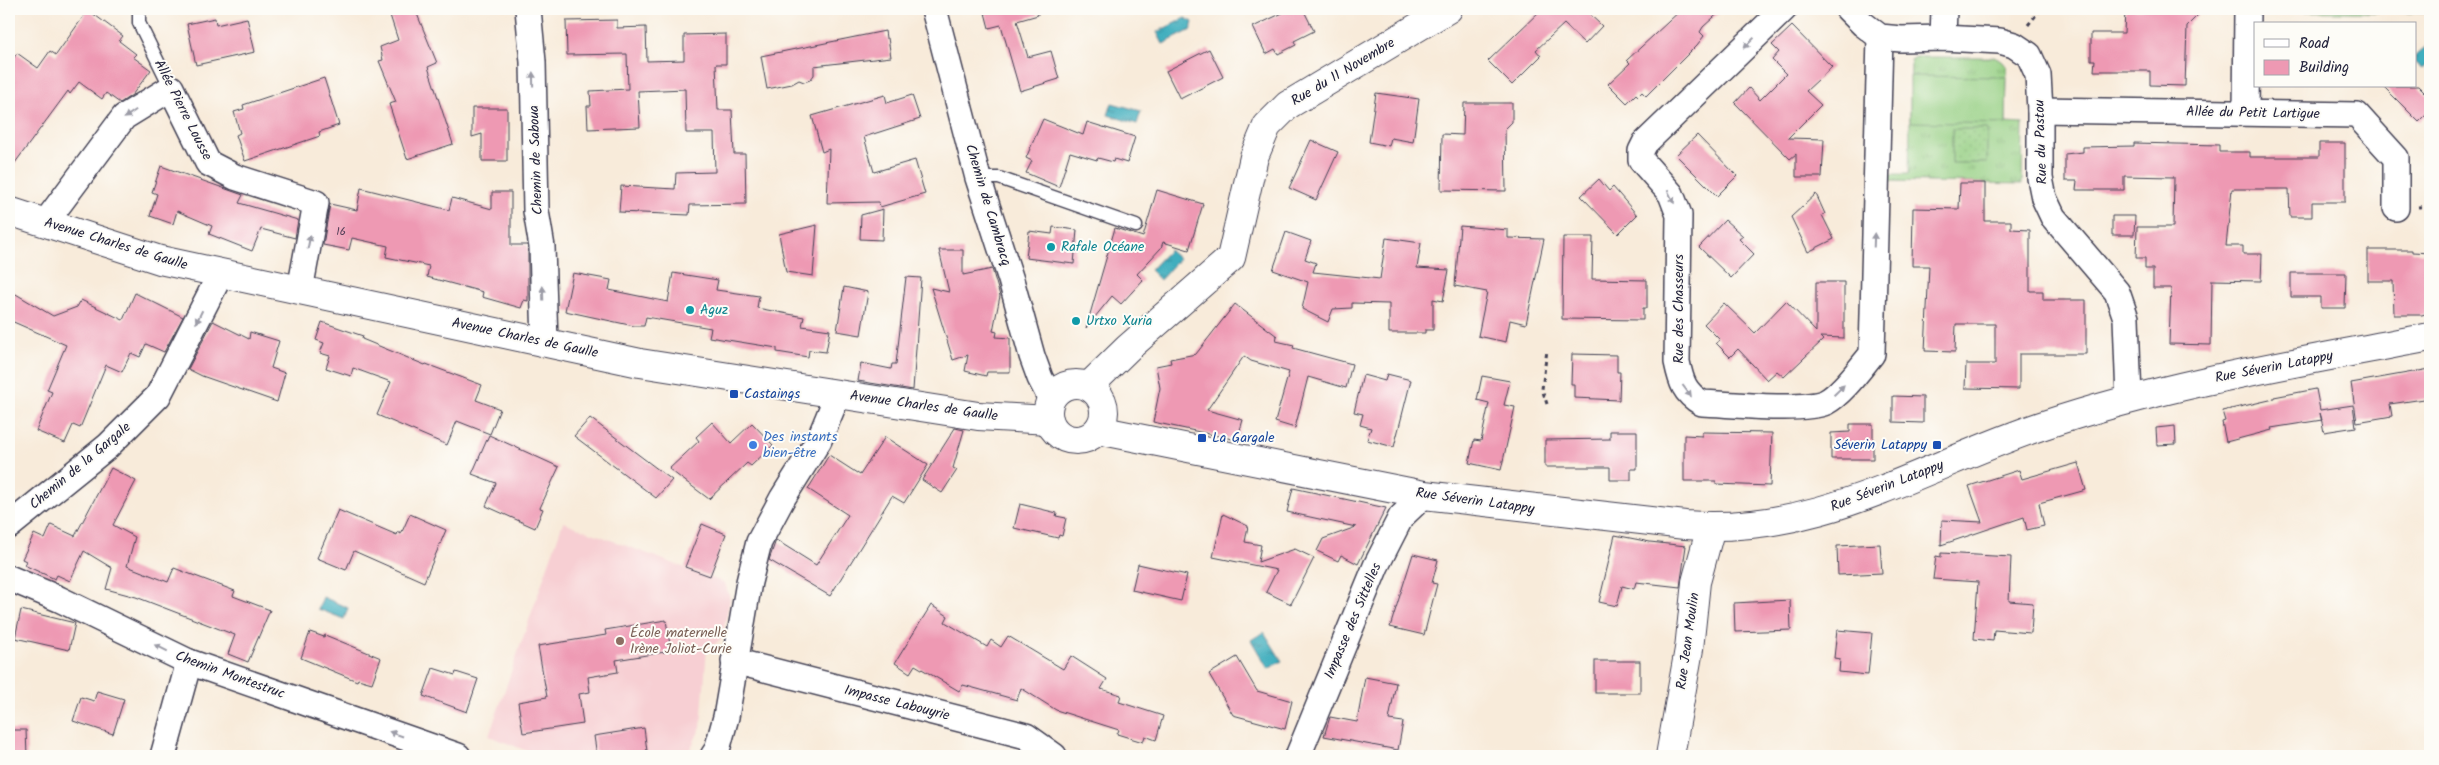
<svg xmlns="http://www.w3.org/2000/svg" width="2439" height="765" font-family="Kalam,sans-serif">
<style>
.built{fill:#f7cfd3}
.grass{fill:url(#grass-tufts);stroke:#5c785f}
.park{fill:url(#park-dots);stroke:#5c785f}
.pitch{fill:#95cf83;stroke:#5c785f}
.water{fill:url(#water-ripples);stroke:#32687c}
.building{fill:#ee99b3}
.lines{fill:none;stroke-linecap:round;stroke-linejoin:round}
.lane-casing{stroke:#424053;stroke-width:15}
.street-casing{stroke:#424053;stroke-width:28}
.secondary-casing{stroke:#424053;stroke-width:30}
.path{stroke:#424053;stroke-width:3;stroke-dasharray:4 4;stroke-linecap:butt}
.lane{stroke:#fff;stroke-width:12}
.street{stroke:#fff;stroke-width:25}
.secondary{stroke:#fff;stroke-width:28}
.oneway{fill:#9c9ca7}
.culture-dot{fill:#0f9aa8;stroke:#fdfcf7;stroke-width:2}
.transit-dot{fill:#1a4fb4;stroke:#fdfcf7;stroke-width:2}
.shop-dot{fill:#3f7fe0;stroke:#fdfcf7;stroke-width:2}
.education-dot{fill:#8d6e63;stroke:#fdfcf7;stroke-width:2}
.labels{text-anchor:middle;dominant-baseline:central;stroke-width:4;stroke-linejoin:round;paint-order:stroke}
.number-label{font-size:11px;fill:#554059}
.street-label{font-size:14px;fill:#22223b;stroke:#fdfcf7}
.culture-label{font-size:14px;fill:#0d838f;stroke:#fdfcf7;text-anchor:start}
.transit-label{font-size:14px;fill:#164399;stroke:#fdfcf7;text-anchor:start}
.shop-label{font-size:14px;fill:#366cbe;stroke:#fdfcf7;text-anchor:start}
.education-label{font-size:14px;fill:#785e54;stroke:#fdfcf7;text-anchor:start}
</style>
<defs>
<pattern id="grass-tufts" width="24" height="20" patternUnits="userSpaceOnUse" patternTransform="scale(1.25)"><rect width="24" height="20" fill="#95cf83"/><path d="M3 7l-1-3M5 7V3M7 7l1-3M15 17l-1-3M17 17v-4M19 17l1-3" fill="none" stroke="#80b172"/></pattern>
<pattern id="park-dots" width="8" height="8" patternUnits="userSpaceOnUse" patternTransform="scale(1.25)"><rect width="8" height="8" fill="#95cf83"/><path d="M2 2h.1M6 6h.1" fill="none" stroke="#80b172" stroke-width="1.8" stroke-linecap="round"/></pattern>
<pattern id="water-ripples" width="26" height="14" patternUnits="userSpaceOnUse" patternTransform="scale(1.25)"><rect width="26" height="14" fill="#41aebe"/><path d="M2 4q2-2 4 0t4 0M15 11q2-2 4 0t4 0" fill="none" stroke="#368d9c"/></pattern>
</defs>
<rect width="100%" height="100%" fill="#fdfcf7"/>
<filter id="ink" filterUnits="userSpaceOnUse"><feTurbulence type="fractalNoise" baseFrequency=".02" numOctaves="2"/><feDisplacementMap in="SourceGraphic" scale="10" xChannelSelector="R" yChannelSelector="G"/><feConvolveMatrix kernelMatrix="1 2 1 2 8 2 1 2 1" color-interpolation-filters="sRGB"/></filter>
<filter id="wash" filterUnits="userSpaceOnUse"><feTurbulence type="fractalNoise" baseFrequency=".0096" numOctaves="4" result="noise"/><feDisplacementMap in="SourceGraphic" scale="20" xChannelSelector="R" yChannelSelector="G"/><feGaussianBlur stdDeviation="1.12" result="paint"/><feColorMatrix in="noise" values="0 0 0 0 0 0 0 0 0 0 0 0 0 0 0 0 0 1.4 0 .05"/><feComposite in="paint" operator="in"/></filter>
<g filter="url(#wash)">
<rect width="100%" height="100%" fill="#f8ebda"/>
<!-- built -->
<polygon class="built" points="563,522 725,583 730,599 722,638 715,644 707,647 701,727 687,756 540,756 489,736"/>
<!-- grass -->
<polygon class="grass" points="1916,57 1994,57 2002,61 2007,67 2006,123 2023,124 2022,184 1885,181 1885,174 1909,174 1911,60"/>
<!-- park -->
<g class="park">
<polygon points="2260,9 2430,9 2430,13 2260,11"/>
<rect x="1952" y="129" width="35" height="34"/>
</g>
<!-- pitch -->
<polygon class="pitch" points="1910,76 2007,77 2006,124 1910,122"/>
<!-- water -->
<g class="water">
<polygon points="1185,18 1193,22 1191,30 1163,44 1157,32"/>
<polygon points="2430,43 2430,62 2422,69 2415,63 2415,56"/>
<polygon points="1112,103 1141,111 1137,124 1108,115"/>
<polygon points="1169,250 1179,259 1160,280 1150,270"/>
<polygon points="323,597 348,608 344,619 318,609"/>
<polygon points="1264,632 1282,661 1268,669 1251,640"/>
</g>
<g id="blocks">
<!-- building -->
<g class="building">
<polygon points="388,9 415,9 437,63 428,67 453,144 407,159 389,104 396,102 379,61 383,60 380,47 398,40"/>
<polygon points="984,9 1037,9 1038,15 1017,21 1028,57 1051,51 1059,79 1020,91 1001,25 989,28"/>
<polygon points="1291,9 1303,9 1314,31 1294,41 1296,45 1278,54 1275,49 1266,54 1253,27"/>
<polygon points="1542,9 1584,9 1602,26 1585,44 1564,24 1536,50 1541,56 1512,85 1488,61"/>
<polygon points="1682,9 1723,9 1703,27 1700,32 1704,36 1697,45 1646,96 1642,92 1638,96 1636,94 1627,103 1608,84 1630,63 1627,60"/>
<polygon points="2125,9 2204,9 2187,26 2185,86 2150,85 2150,71 2094,71 2095,60 2091,60 2091,33 2124,33"/>
<polygon points="88,10 123,36 119,41 136,54 133,57 151,70 132,95 120,103 106,93 102,99 79,82 70,94 68,91 9,171 9,65 17,53 38,68 50,51 56,55"/>
<polygon points="215,18 216,25 247,18 255,52 196,65 187,24"/>
<polygon points="617,20 617,28 646,27 647,61 684,60 684,35 726,34 726,64 716,64 718,110 732,110 734,154 745,154 746,204 690,205 689,215 619,212 621,186 675,189 676,173 715,172 714,133 686,133 685,89 638,91 640,127 588,129 587,106 591,106 590,91 628,89 627,54 567,55 566,21"/>
<polygon points="1792,26 1832,67 1806,91 1821,105 1788,138 1824,139 1822,177 1796,177 1796,154 1790,159 1735,103 1749,88 1760,100 1786,74 1772,60 1779,52 1772,45"/>
<polygon points="885,31 886,38 888,38 891,57 814,66 814,75 810,80 804,82 799,80 792,84 767,89 761,56"/>
<polygon points="1209,49 1223,77 1180,99 1166,71"/>
<polygon points="324,78 339,125 319,132 320,136 245,161 236,135 240,133 234,112 244,109 243,105"/>
<polygon points="2383,86 2418,86 2430,98 2430,111 2419,122"/>
<polygon points="1376,93 1419,99 1413,142 1391,138 1389,146 1369,142"/>
<polygon points="885,95 887,103 912,95 920,119 864,137 874,172 915,160 925,194 880,207 879,202 827,203 829,149 822,152 812,116"/>
<polygon points="1464,103 1512,103 1512,122 1505,129 1506,191 1441,190 1442,134 1463,135"/>
<polygon points="472,108 507,108 507,161 482,161 482,134 472,137"/>
<polygon points="1043,119 1083,135 1087,122 1135,137 1127,163 1114,159 1113,162 1098,158 1097,160 1070,152 1059,187 1026,173 1032,161 1026,158"/>
<polygon points="1697,135 1737,176 1717,196 1676,155"/>
<polygon points="1311,140 1338,152 1316,200 1289,188"/>
<polygon points="2134,143 2219,145 2219,152 2250,152 2250,157 2319,157 2319,143 2345,143 2345,202 2312,202 2312,217 2290,217 2289,189 2232,189 2226,246 2243,246 2243,254 2262,254 2261,281 2212,280 2211,345 2169,344 2171,288 2153,288 2153,269 2145,269 2145,258 2136,258 2137,227 2173,227 2174,177 2124,176 2124,190 2076,190 2077,181 2065,181 2065,154 2083,152 2083,147 2134,146"/>
<polygon points="161,166 243,195 239,203 298,220 295,238 261,229 252,251 209,234 212,226 177,211 173,224 150,216 157,194 152,192"/>
<polygon points="1599,179 1609,191 1613,187 1637,215 1618,234 1581,196"/>
<polygon points="1960,183 1985,183 1985,221 2011,221 2011,229 2030,230 2030,291 2043,291 2043,300 2086,300 2086,354 2019,354 2019,389 1965,388 1966,364 1995,364 1995,324 1956,324 1955,352 1925,351 1929,266 1912,266 1913,208 1959,209"/>
<polygon points="361,188 449,210 452,198 492,209 492,192 511,192 511,245 527,245 528,248 528,301 524,300 521,308 482,297 483,292 427,277 429,266 386,257 388,246 352,238 349,250 323,245 330,204 357,210"/>
<polygon points="1157,190 1203,204 1189,250 1163,242 1161,248 1137,274 1143,280 1121,304 1112,296 1086,328 1115,228 1143,237"/>
<polygon points="1816,194 1825,214 1822,215 1834,239 1808,252 1791,217"/>
<polygon points="883,209 882,240 860,239 861,215"/>
<polygon points="2112,216 2135,216 2134,235 2112,235"/>
<polygon points="1725,220 1743,236 1739,239 1754,254 1731,278 1699,247"/>
<polygon points="817,225 813,276 786,272 779,234"/>
<polygon points="1460,226 1508,230 1508,238 1544,239 1526,324 1510,320 1506,342 1478,336 1487,292 1455,286"/>
<polygon points="1053,227 1077,230 1074,264 1026,258 1029,231 1052,234"/>
<polygon points="1286,232 1311,241 1305,259 1316,263 1313,272 1380,279 1386,238 1421,243 1417,268 1449,270 1443,301 1433,299 1433,330 1425,330 1425,333 1389,333 1389,304 1352,303 1352,308 1333,309 1328,322 1302,309 1308,282 1273,270"/>
<polygon points="1563,237 1593,237 1592,279 1647,280 1647,308 1643,308 1643,320 1562,319"/>
<polygon points="939,250 963,250 963,275 992,269 1000,296 993,331 997,332 996,337 1010,338 1010,372 987,372 986,376 965,371 968,355 953,360 931,288 949,292"/>
<polygon points="2368,250 2412,250 2412,252 2430,253 2430,312 2422,315 2394,315 2393,281 2368,281"/>
<polygon points="573,273 611,280 609,290 668,302 673,273 718,280 716,290 759,296 757,308 804,317 802,326 830,330 826,352 809,350 808,357 777,352 777,348 709,337 711,328 646,317 644,326 634,326 565,311"/>
<polygon points="2291,273 2346,273 2345,308 2321,308 2321,297 2291,297"/>
<polygon points="906,277 921,278 913,390 858,381 861,363 891,369 892,364 896,364"/>
<polygon points="1816,282 1844,282 1844,338 1820,337 1823,340 1784,377 1777,371 1767,380 1738,349 1730,357 1716,343 1720,340 1704,324 1724,303 1755,333 1786,301 1816,332"/>
<polygon points="844,287 868,292 861,335 837,331"/>
<polygon points="9,290 53,316 77,307 81,300 123,320 135,293 183,317 164,352 146,344 140,357 131,353 122,372 106,365 80,428 73,425 65,443 36,431 52,392 47,390 66,345 9,320"/>
<polygon points="1235,304 1277,336 1276,341 1294,345 1293,348 1352,364 1346,388 1308,377 1295,428 1275,422 1289,372 1251,361 1244,356 1207,410 1243,420 1237,440 1153,422 1160,388 1156,366 1171,363 1170,359 1196,354"/>
<polygon points="213,321 249,339 250,332 279,341 271,368 285,373 277,402 202,376 188,369"/>
<polygon points="322,322 363,336 362,339 425,365 426,364 482,385 476,400 500,409 490,434 457,421 447,445 377,415 391,382 353,368 351,376 326,368 330,356 320,353 324,343 316,340"/>
<polygon points="1572,354 1617,355 1617,372 1620,372 1619,400 1574,398 1574,384 1571,384"/>
<polygon points="2430,369 2430,398 2390,404 2392,416 2357,422 2351,383"/>
<polygon points="1387,374 1411,380 1394,447 1367,440 1371,428 1360,425 1363,414 1354,412 1363,375 1385,381"/>
<polygon points="1482,376 1510,381 1504,405 1515,407 1501,470 1469,463 1474,440 1481,441 1489,403 1477,400"/>
<polygon points="2316,389 2320,410 2353,405 2356,427 2324,432 2320,413 2322,420 2271,428 2272,430 2226,442 2222,422 2225,421 2222,411 2274,399 2274,397"/>
<polygon points="1893,396 1923,397 1923,423 1893,422"/>
<polygon points="590,418 672,480 656,498 574,436"/>
<polygon points="712,422 731,443 752,423 773,445 751,466 747,463 709,499 669,469 699,441 696,437"/>
<polygon points="1850,424 1873,424 1873,459 1831,459 1831,433 1850,432"/>
<polygon points="2175,426 2176,444 2157,445 2156,428"/>
<polygon points="955,428 964,430 953,468 957,470 942,493 922,480"/>
<polygon points="1610,431 1637,431 1637,469 1631,469 1631,480 1610,480 1610,467 1545,467 1545,440 1610,439"/>
<polygon points="1702,432 1772,433 1770,486 1716,484 1716,481 1684,481 1684,435 1702,436"/>
<polygon points="489,435 559,467 540,508 543,509 535,528 486,506 496,483 472,474"/>
<polygon points="885,437 928,465 904,503 892,496 830,596 769,560 776,540 816,565 848,515 808,489 829,455 860,475"/>
<polygon points="2078,463 2086,490 2039,503 2044,526 2027,530 2024,517 1941,545 1942,520 1982,522 1969,486 2019,470 2022,479"/>
<polygon points="111,468 136,481 113,525 135,537 127,566 168,582 174,568 235,591 233,596 270,610 248,662 228,654 235,635 136,597 106,589 112,568 84,551 70,581 57,575 55,579 24,565 26,561 22,559 34,534 45,539 51,525 75,536"/>
<polygon points="1293,488 1386,508 1358,564 1341,555 1338,561 1317,551 1323,539 1356,527 1287,512"/>
<polygon points="1020,504 1057,513 1056,516 1066,518 1062,536 1059,535 1058,538 1014,528"/>
<polygon points="338,510 397,535 398,532 401,534 410,514 446,530 424,582 354,551 346,570 317,558"/>
<polygon points="1223,514 1248,526 1245,542 1261,545 1258,562 1295,549 1314,558 1291,604 1266,592 1277,570 1213,557"/>
<polygon points="702,524 726,534 710,576 685,567"/>
<polygon points="1615,535 1650,542 1686,546 1680,587 1636,582 1634,589 1622,586 1617,606 1599,602"/>
<polygon points="1880,544 1882,573 1838,575 1837,546"/>
<polygon points="1941,553 2011,557 2009,601 2033,603 2031,633 1994,630 1993,641 1974,639 1978,582 1933,579 1936,556 1941,557"/>
<polygon points="1413,554 1438,560 1432,583 1437,584 1424,635 1390,627"/>
<polygon points="1138,564 1187,575 1181,601 1132,590"/>
<polygon points="1790,600 1791,630 1735,632 1734,603"/>
<polygon points="931,605 948,616 945,622 987,647 991,640 1001,647 1008,636 1063,669 1071,656 1107,679 1101,689 1121,695 1119,702 1163,716 1156,740 1145,736 1143,742 1117,734 1119,730 1056,710 1021,688 1017,700 963,685 959,691 915,665 910,673 895,663"/>
<polygon points="21,610 75,623 69,650 15,638"/>
<polygon points="666,620 671,651 616,660 618,672 588,677 590,692 579,694 583,724 523,733 518,702 547,697 538,646 606,635 605,630"/>
<polygon points="1837,630 1872,633 1868,675 1839,672 1840,659 1834,658"/>
<polygon points="310,632 324,637 325,635 381,658 372,683 358,679 357,681 301,658"/>
<polygon points="1237,657 1257,691 1292,701 1285,729 1233,715 1209,674"/>
<rect x="1595" y="661" width="45" height="32"/>
<polygon points="433,668 455,675 456,672 478,679 467,712 423,696"/>
<polygon points="1365,677 1396,683 1389,720 1403,722 1398,750 1324,736 1330,717 1357,722"/>
<polygon points="97,691 124,699 113,734 73,721 81,697 94,701"/>
<polygon points="644,728 647,751 614,756 597,756 594,736"/>
<polygon points="9,730 26,730 27,756 9,756"/>
</g>
</g>
</g>
<g filter="url(#ink)">
<use href="#blocks" fill-opacity="0" stroke="#424053" stroke-width="1"/>
<g class="lines">
<defs>
<g id="lane">
<polyline points="139,9 139,23 171,88"/>
<polyline points="978,178 999,178 1136,226"/>
</g>
<g id="street">
<polyline points="528,9 533,62 536,211 542,247 545,342"/>
<polyline points="934,9 978,178 1011,280 1032,356 1040,378 1051,399"/>
<path d="M 1784,9 L 1645,143 L 1641,151 L 1641,160 L 1671,194 L 1679,215 L 1677,362 C 1681,381 1684,393 1702,403 C 1731,404 1803,412 1826,402 C 1842,394 1861,367 1872,354 L 1880,37"/>
<polyline points="1848,9 1863,24 1880,37 1901,39 1943,38 2000,41 2014,45 2029,55 2038,75 2040,110 2040,178 2044,198 2053,217 2117,292 2126,318 2129,399"/>
<polyline points="1943,38 1944,9"/>
<polyline points="2040,110 2357,115 2396,158 2396,208"/>
<polyline points="2246,112 2247,9"/>
<polyline points="45,223 124,117 171,88 208,163 235,177 316,203 300,290"/>
<polyline points="9,526 108,446 158,396 221,273"/>
<polyline points="9,578 59,599 189,662 458,756"/>
<polyline points="734,661 1026,736 1054,756"/>
<polyline points="163,756 189,662"/>
<polyline points="713,756 717,750 726,717 749,582 759,542 782,499 819,440 838,394"/>
<polyline points="1298,756 1376,566 1401,517 1424,495"/>
</g>
<g id="secondary">
<polyline points="9,211 160,260 640,363 978,416 1049,420"/>
<circle cx="1076" cy="412" r="28"/>
<polyline points="1089,386 1128,348 1231,258 1254,157 1267,126 1288,105 1448,9"/>
<path d="M 1098,430 L 1424,495 L 1685,525 C 1820,536 1921,466 2044,425 C 2170,383 2300,362 2430,337"/>
<polyline points="1670,756 1689,649 1696,582 1711,527"/>
</g>
</defs>
<!-- lane casing -->
<use href="#lane" class="lane-casing"/>
<!-- street casing -->
<use href="#street" class="street-casing"/>
<!-- secondary casing -->
<use href="#secondary" class="secondary-casing"/>
<!-- path -->
<g class="path">
<polyline points="2028,25 2041,9"/>
<polyline points="2418,207 2430,206"/>
<polyline points="2430,220 2430,228"/>
<polyline points="1547,404 1542,389 1547,350"/>
</g>
<!-- lane -->
<use href="#lane" class="lane"/>
<!-- street -->
<use href="#street" class="street"/>
<!-- secondary -->
<use href="#secondary" class="secondary"/>
</g>
<!-- one-way arrows -->
<defs><path id="oneway-solid" d="M-6-.8H1V-3.2L6.5 0L1 3.2V.8H-6Z" transform="scale(1.25)"/></defs>
<g class="oneway">
<use href="#oneway-solid" transform="translate(1749 43) rotate(136)"/>
<use href="#oneway-solid" transform="translate(533 79) rotate(-91)"/>
<use href="#oneway-solid" transform="translate(130 114) rotate(145)"/>
<use href="#oneway-solid" transform="translate(1671 197) rotate(63)"/>
<use href="#oneway-solid" transform="translate(1874 240) rotate(-88)"/>
<use href="#oneway-solid" transform="translate(309 242) rotate(-79)"/>
<use href="#oneway-solid" transform="translate(543 293) rotate(-92)"/>
<use href="#oneway-solid" transform="translate(199 317) rotate(116)"/>
<use href="#oneway-solid" transform="translate(1839 390) rotate(-44)"/>
<use href="#oneway-solid" transform="translate(1687 391) rotate(53)"/>
<use href="#oneway-solid" transform="translate(161 648) rotate(-154)"/>
<use href="#oneway-solid" transform="translate(396 734) rotate(-161)"/>
</g>
</g>
<!-- markers -->
<g class="culture-dot">
<circle cx="1051" cy="247" r="5"/>
<circle cx="690" cy="310" r="5"/>
<circle cx="1076" cy="321" r="5"/>
</g>
<g class="transit-dot">
<rect x="729" y="389" width="10" height="10" rx="2.5"/>
<rect x="1197" y="433" width="10" height="10" rx="2.5"/>
<rect x="1932" y="440" width="10" height="10" rx="2.5"/>
</g>
<circle class="shop-dot" cx="753" cy="445" r="5"/>
<circle class="education-dot" cx="620" cy="641" r="5"/>
<g class="labels">
<!-- number labels -->
<g class="number-label">
<text x="341" y="232">16</text>
</g>
<!-- street labels -->
<g class="street-label">
<text transform="translate(1343 72) rotate(-31)">Rue du 11 Novembre</text>
<text transform="translate(183 110) rotate(63)">Allée Pierre Lousse</text>
<text transform="translate(2253 113) rotate(1)">Allée du Petit Lartigue</text>
<text transform="translate(2041 142) rotate(-92)">Rue du Pastou</text>
<text transform="translate(536 160) rotate(-92)">Chemin de Saboua</text>
<text transform="translate(988 205) rotate(73)">Chemin de Cambracq</text>
<text transform="translate(116 244) rotate(17)">Avenue Charles de Gaulle</text>
<text transform="translate(1679 309) rotate(-90)">Rue des Chasseurs</text>
<text transform="translate(525 338) rotate(12)">Avenue Charles de Gaulle</text>
<text transform="translate(2274 367) rotate(-11)">Rue Séverin Latappy</text>
<text transform="translate(924 406) rotate(8)">Avenue Charles de Gaulle</text>
<text transform="translate(80 466) rotate(-40)">Chemin de la Gargale</text>
<text transform="translate(1887 486) rotate(-21)">Rue Séverin Latappy</text>
<text transform="translate(1475 501) rotate(8)">Rue Séverin Latappy</text>
<text transform="translate(1353 621) rotate(-67)">Impasse des Sittelles</text>
<text transform="translate(1688 641) rotate(-82)">Rue Jean Moulin</text>
<text transform="translate(230 675) rotate(20)">Chemin Montestruc</text>
<text transform="translate(897 703) rotate(14)">Impasse Labouyrie</text>
</g>
<!-- culture labels -->
<g class="culture-label">
<text x="1061" y="247">Rafale Océane</text>
<text x="700" y="310">Aguz</text>
<text x="1086" y="321">Urtxo Xuria</text>
</g>
<!-- transit labels -->
<g class="transit-label">
<text x="744" y="394">Castaings</text>
<text x="1212" y="438">La Gargale</text>
<text x="1927" y="445" text-anchor="end">Séverin Latappy</text>
</g>
<!-- shop labels -->
<g class="shop-label">
<text x="763" y="437">Des instants<tspan x="763" dy="16">bien-être</tspan></text>
</g>
<!-- education labels -->
<g class="education-label">
<text x="630" y="633">École maternelle<tspan x="630" dy="16">Irène Joliot-Curie</tspan></text>
</g>
</g>
<!-- margin -->
<rect width="2439" height="765" fill="none" stroke="#fdfcf7" stroke-width="30"/>
<!-- legend -->
<rect x="2254" y="22" width="162" height="65" fill="#fdfcf7" stroke="#a5a5ac"/>
<rect x="2264" y="39" width="25" height="8" fill="#ffffff" stroke="#a5a5ac"/>
<text x="2299" y="48" font-size="15" fill="#22223b">Road</text>
<rect x="2264" y="60" width="25" height="15" fill="#ee99b3" stroke="#a5a5ac"/>
<text x="2299" y="72" font-size="15" fill="#22223b">Building</text>
</svg>
